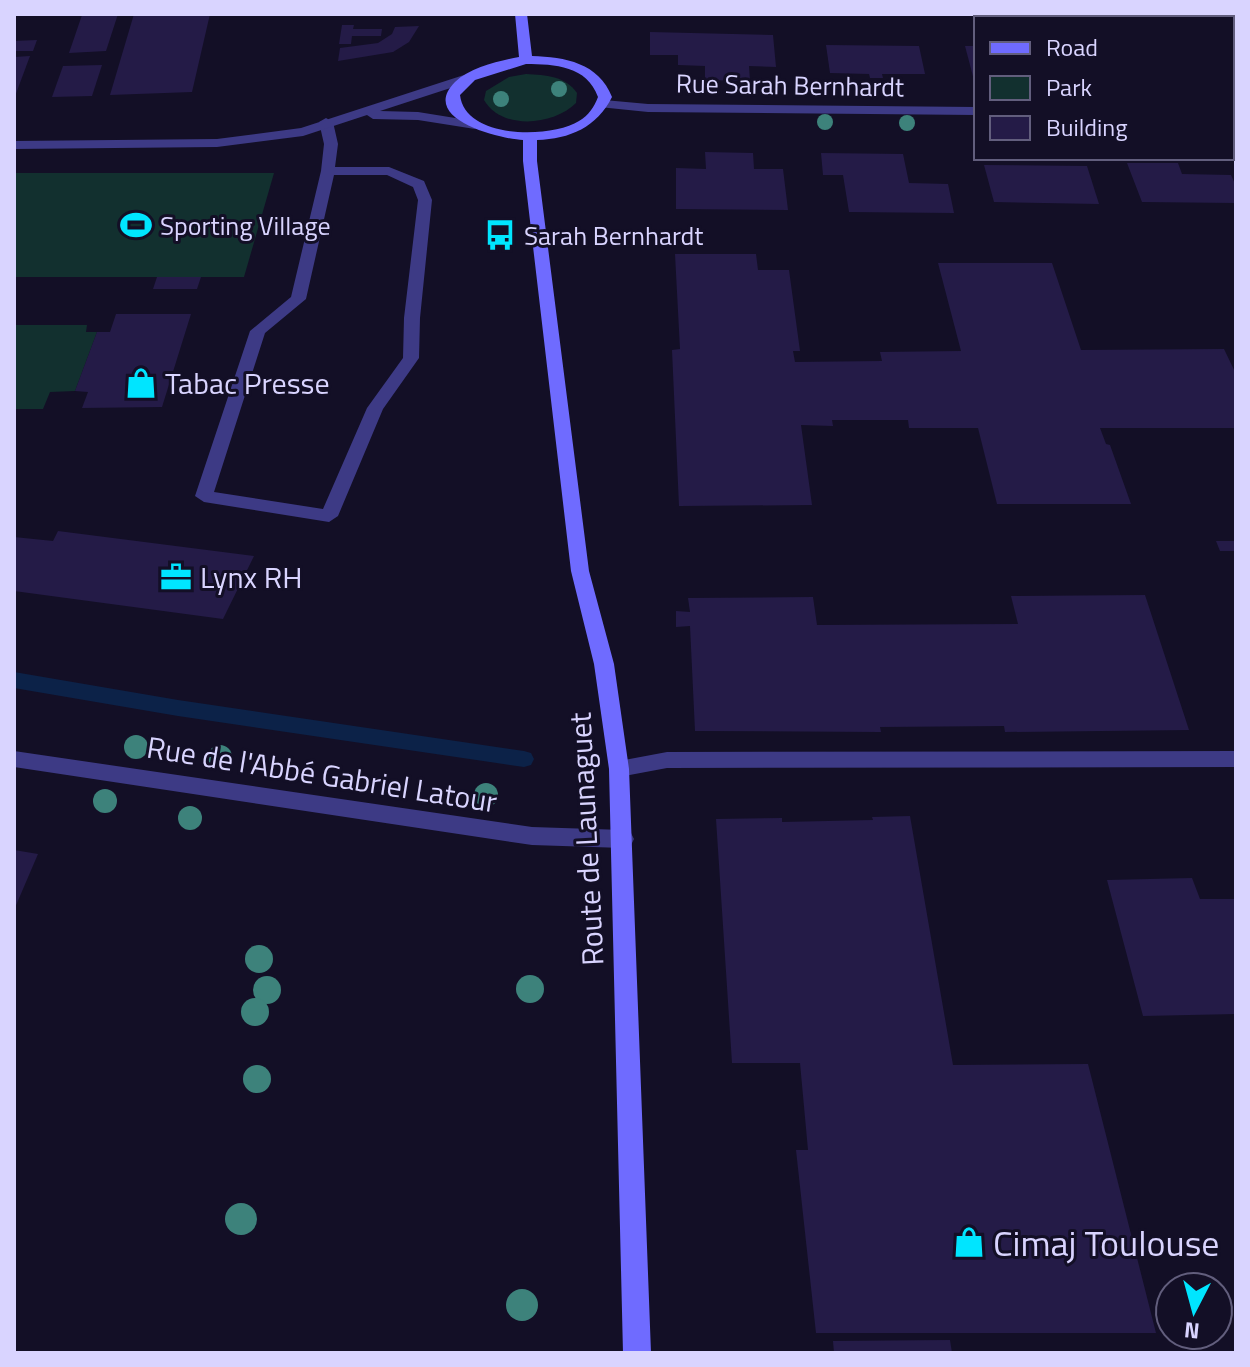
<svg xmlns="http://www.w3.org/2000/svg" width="1250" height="1367" font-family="'Titillium Web',sans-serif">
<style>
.green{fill:#12302f}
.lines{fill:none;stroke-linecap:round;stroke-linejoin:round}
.stream{fill:#0c2248;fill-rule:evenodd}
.building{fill:#241b47}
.lane{fill:#3d3a85;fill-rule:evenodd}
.street{fill:#3d3a85;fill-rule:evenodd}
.secondary{fill:#6f6bff;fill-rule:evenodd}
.tree{fill:#3d827b}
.labels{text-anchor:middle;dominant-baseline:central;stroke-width:6;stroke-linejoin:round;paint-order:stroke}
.far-street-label{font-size:26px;fill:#d9d4ff;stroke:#130f26}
.far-poi-label{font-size:26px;fill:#d9d4ff;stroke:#130f26;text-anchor:start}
.poi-label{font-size:30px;fill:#d9d4ff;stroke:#130f26;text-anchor:start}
.street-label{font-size:30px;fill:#d9d4ff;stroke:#130f26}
.near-poi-label{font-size:36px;fill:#d9d4ff;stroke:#130f26;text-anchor:start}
</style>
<rect width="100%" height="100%" fill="#130f26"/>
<!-- green -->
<g class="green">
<path d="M 526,74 C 546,75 565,76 577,93 L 576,103 C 554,125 502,131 484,100 L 486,91 L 509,77 Z"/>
<polygon points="14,173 274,173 244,277 14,277"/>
<polygon points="14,325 87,325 86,332 97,332 75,391 50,392 43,409 14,409"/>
</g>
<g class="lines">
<!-- stream -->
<polygon class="stream" points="14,672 178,700 524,751 531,753 534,759 531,765 524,767 178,716 14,688"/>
</g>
<!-- building -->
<g class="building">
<polygon points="118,14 106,51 69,53 82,15"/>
<polygon points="134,14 210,14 192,92 110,95"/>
<polygon points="342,25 354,25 353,29 382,29 381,36 352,36 351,44 339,44"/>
<polygon points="419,26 409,42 393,52 338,61 340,48 378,43 392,34 395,27"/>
<polygon points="650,32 773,35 776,67 749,66 750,81 705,80 705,66 678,65 678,55 650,55"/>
<polygon points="37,40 33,51 14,51 14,41"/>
<polygon points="826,45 919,46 925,74 882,74 883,78 870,78 869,74 830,73"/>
<polygon points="965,46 976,46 976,84 975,84"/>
<polygon points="30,56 14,99 14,57"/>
<polygon points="102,65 92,96 52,97 63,66"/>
<polygon points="705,152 753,153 754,169 783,169 788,210 676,209 676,168 706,169"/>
<polygon points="821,153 903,154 909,183 948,184 954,213 849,212 843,175 823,175"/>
<polygon points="1127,163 1178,163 1182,174 1231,175 1236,186 1236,203 1142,202"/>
<polygon points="984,165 1087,166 1099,204 994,202"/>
<polygon points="675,254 756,254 758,270 789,270 800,351 793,351 795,362 882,361 880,352 961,351 938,263 1052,263 1081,350 1224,349 1236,374 1236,428 1100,428 1106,444 1110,445 1131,504 997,504 978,428 909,428 908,420 832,420 833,426 801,425 812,505 679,506 672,350 680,349"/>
<polygon points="157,277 201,277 197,289 153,289"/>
<polygon points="116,314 191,314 162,407 82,408 88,392 75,391 97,332 110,332"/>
<polygon points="58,531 254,556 223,619 14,591 14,537 53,541"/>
<polygon points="1216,541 1236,541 1236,551 1220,551"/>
<polygon points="1145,595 1189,730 1005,732 1004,726 880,727 881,732 695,731 690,626 676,627 676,611 690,612 688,598 813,597 817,625 1018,624 1011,596"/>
<polygon points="910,816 953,1065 1088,1064 1156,1333 816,1333 796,1150 808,1150 800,1063 732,1063 716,819 782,818 782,822 873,820 872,817"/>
<polygon points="14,850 38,854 14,910"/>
<polygon points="1192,878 1200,899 1236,899 1236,1014 1143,1016 1107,880"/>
<polygon points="950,1340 952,1353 834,1353 833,1341"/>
</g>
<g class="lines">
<!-- lane -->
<g class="lane">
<path d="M 326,118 L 333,122 L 338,144 L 335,167 L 389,167 L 424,181 L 432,200 L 420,318 L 419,358 L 383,409 L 338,516 L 329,522 L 204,502 L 195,496 L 250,331 L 291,297 L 321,171 L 324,144 L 319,122 ZM 334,175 L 387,175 L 413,187 L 418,200 L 404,318 L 403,358 L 367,408 L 323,509 L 214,492 L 265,333 L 306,299 Z"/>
<polygon points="1236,751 1236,767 667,768 619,777 612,775 609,769 612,763 619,761 667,752"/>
</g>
<!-- street -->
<g class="street">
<polygon points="467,74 472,75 472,81 380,111 418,112 480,122 482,125 475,129 418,120 373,119 367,115 303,136 217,147 14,149 14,141 217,139 301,128"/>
<polygon points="604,100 648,104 976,107 976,115 648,112 599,107 597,104"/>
<rect x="1232" y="110" width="4" height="8"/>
<polygon points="14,751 532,827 623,830 631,833 634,839 631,845 623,848 532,845 14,767"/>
</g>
<!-- secondary -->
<path class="secondary" d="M 515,14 L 527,14 L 532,56 C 565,57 599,63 612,97 C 597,127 570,139 537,140 L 537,161 L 589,571 L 614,664 L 629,769 L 651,1353 L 623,1353 L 609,769 L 594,664 L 571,571 L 523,161 L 523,140 C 500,139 418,119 455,82 C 471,67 499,61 519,57 ZM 526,64 C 555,64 587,66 598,97 C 594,107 589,115 579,121 C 550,139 465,139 460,95 L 475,80 Z"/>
</g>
<!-- trees -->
<g class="tree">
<circle cx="559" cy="89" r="8"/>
<circle cx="501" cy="99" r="8"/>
<circle cx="825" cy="122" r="8"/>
<circle cx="907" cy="123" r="8"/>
<circle cx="136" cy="747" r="12"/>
<circle cx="220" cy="757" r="12"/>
<circle cx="486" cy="795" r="12"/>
<circle cx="105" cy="801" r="12"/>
<circle cx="190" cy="818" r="12"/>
<circle cx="259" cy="959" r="14"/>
<circle cx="530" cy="989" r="14"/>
<circle cx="267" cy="990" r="14"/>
<circle cx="255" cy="1012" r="14"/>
<circle cx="257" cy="1079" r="14"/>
<circle cx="241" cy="1219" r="16"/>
<circle cx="522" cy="1305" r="16"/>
</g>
<!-- icons -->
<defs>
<symbol id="stadium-bare" viewBox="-9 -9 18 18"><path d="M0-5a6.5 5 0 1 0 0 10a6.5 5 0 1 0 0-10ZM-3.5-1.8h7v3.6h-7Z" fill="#00e5ff" stroke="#130f26" stroke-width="2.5" paint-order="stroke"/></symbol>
<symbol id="bus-bare" viewBox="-9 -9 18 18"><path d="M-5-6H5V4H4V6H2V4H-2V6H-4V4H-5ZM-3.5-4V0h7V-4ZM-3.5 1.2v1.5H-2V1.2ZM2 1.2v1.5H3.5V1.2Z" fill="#00e5ff" stroke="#130f26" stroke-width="2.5" paint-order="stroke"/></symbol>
<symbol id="shop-bare" viewBox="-9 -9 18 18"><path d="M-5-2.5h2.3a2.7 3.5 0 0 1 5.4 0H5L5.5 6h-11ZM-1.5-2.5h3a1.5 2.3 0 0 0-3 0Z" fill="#00e5ff" stroke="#130f26" stroke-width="2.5" paint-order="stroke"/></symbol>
<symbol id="office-bare" viewBox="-9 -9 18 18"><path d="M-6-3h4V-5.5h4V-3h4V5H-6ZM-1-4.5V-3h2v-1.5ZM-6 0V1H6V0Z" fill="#00e5ff" stroke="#130f26" stroke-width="2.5" paint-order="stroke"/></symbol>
</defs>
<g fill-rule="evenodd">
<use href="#stadium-bare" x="114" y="203" width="44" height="44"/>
<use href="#bus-bare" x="478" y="213" width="44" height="44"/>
<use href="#shop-bare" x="119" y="361" width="44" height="44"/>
<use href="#office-bare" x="154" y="555" width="44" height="44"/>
<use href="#shop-bare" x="947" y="1220" width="44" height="44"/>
</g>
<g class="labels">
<!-- far-street labels -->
<g class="far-street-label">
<text transform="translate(790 85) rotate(1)">Rue Sarah Bernhardt</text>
</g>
<!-- far-poi labels -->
<g class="far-poi-label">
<text x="160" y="225">Sporting Village</text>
<text x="524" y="235">Sarah Bernhardt</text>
</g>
<!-- poi labels -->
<g class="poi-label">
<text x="165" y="383">Tabac Presse</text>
<text x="200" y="577">Lynx RH</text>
</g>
<!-- street labels -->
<g class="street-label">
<text transform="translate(322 774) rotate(9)">Rue de l'Abbé Gabriel Latour</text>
<text transform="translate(586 839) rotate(-93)">Route de Launaguet</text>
</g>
<!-- near-poi labels -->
<g class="near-poi-label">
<text x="993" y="1242">Cimaj Toulouse</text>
</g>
</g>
<!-- border -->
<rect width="1250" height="1367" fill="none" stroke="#d9d4ff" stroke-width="32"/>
<!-- legend -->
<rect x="974" y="16" width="260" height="144" fill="#130f26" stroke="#625e7d" stroke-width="2"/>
<rect x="990" y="42" width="40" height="12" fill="#6f6bff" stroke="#625e7d" stroke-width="2"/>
<text x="1046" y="56" font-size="24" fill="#d9d4ff">Road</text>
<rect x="990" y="76" width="40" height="24" fill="#12302f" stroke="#625e7d" stroke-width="2"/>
<text x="1046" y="96" font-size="24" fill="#d9d4ff">Park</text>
<rect x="990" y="116" width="40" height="24" fill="#241b47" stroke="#625e7d" stroke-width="2"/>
<text x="1046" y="136" font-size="24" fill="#d9d4ff">Building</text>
<!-- north arrow -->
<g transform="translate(1194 1311) rotate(186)"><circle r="38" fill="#130f26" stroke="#625e7d" stroke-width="2"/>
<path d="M0-6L14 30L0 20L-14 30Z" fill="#00e5ff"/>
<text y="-12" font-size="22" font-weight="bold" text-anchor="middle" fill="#d9d4ff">N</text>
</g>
</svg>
